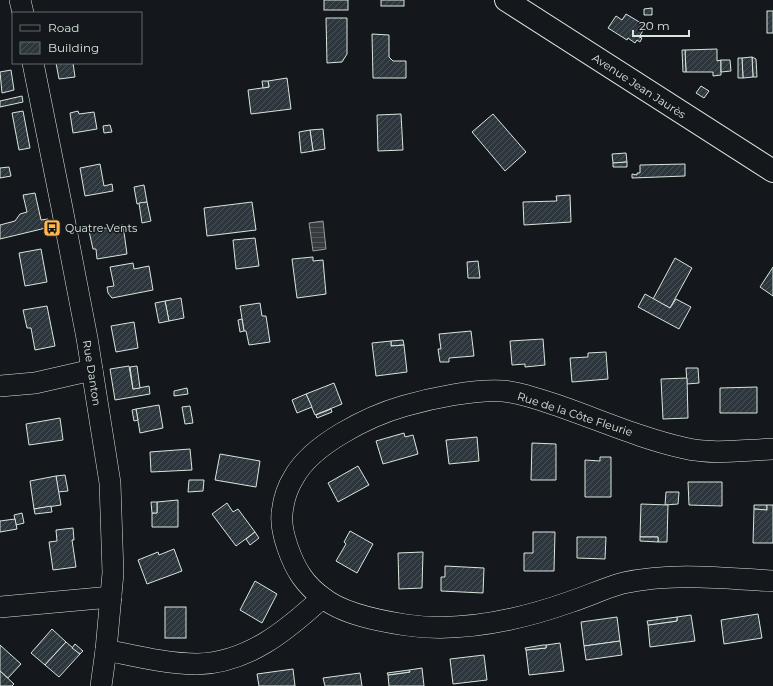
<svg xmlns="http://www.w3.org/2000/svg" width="773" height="686" font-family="Montserrat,sans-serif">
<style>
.water{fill:url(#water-rules);stroke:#939e99}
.building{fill:url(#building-hatch);stroke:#d8e6dc}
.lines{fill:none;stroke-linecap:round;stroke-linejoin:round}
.minor-casing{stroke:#d8e6dc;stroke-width:22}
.major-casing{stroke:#d8e6dc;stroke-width:24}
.minor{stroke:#14181c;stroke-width:21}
.major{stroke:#14181c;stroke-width:22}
.labels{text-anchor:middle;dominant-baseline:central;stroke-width:3;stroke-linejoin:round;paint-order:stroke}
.street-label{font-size:11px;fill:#d8e6dc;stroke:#14181c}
.poi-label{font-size:11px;fill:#d8e6dc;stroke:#14181c;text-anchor:start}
</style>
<defs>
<pattern id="water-rules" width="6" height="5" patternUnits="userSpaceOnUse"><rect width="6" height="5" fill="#363b3e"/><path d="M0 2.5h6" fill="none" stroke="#525759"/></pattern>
<pattern id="building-hatch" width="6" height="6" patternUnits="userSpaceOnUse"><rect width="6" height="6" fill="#2c363c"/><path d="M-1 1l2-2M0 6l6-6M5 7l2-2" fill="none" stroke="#4a5358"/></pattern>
</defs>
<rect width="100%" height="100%" fill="#14181c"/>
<!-- water -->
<polygon class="water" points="323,221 326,249 313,251 309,223"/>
<!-- building -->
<g class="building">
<rect x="324" y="0" width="24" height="10"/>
<rect x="381" y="0" width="23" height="6"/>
<polygon points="652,8 652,15 644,15 644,9"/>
<rect x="767" y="11" width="6" height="22"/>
<polygon points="626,14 646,26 639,37 642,38 640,42 637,40 635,43 628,38 627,40 608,28 616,16 622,20"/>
<polygon points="326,18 347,18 347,54 342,62 327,63"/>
<polygon points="372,34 389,35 389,57 393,61 406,61 406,78 373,78"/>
<polygon points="717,49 717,61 721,60 721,75 713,76 713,72 686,72 685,50"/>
<polygon points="682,50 685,50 686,72 683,72"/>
<polygon points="752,57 756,59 757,77 753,77"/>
<polygon points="752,57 753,77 743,78 742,58"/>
<polygon points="738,58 742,58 743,78 738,78"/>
<polygon points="721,60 730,60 731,71 721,72"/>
<polygon points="56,63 73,63 75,77 59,79"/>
<polygon points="11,70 14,90 2,93 0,72"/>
<polygon points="287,78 291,109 251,114 248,90 269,87 268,81"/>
<polygon points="262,81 268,81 269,87 263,88"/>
<polygon points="701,86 709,91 704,98 696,93"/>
<polygon points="22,96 23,102 0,107 0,101"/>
<polygon points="23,111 30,148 19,150 12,113"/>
<polygon points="78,111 79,114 94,112 97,129 73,133 70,113"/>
<polygon points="401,114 403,150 378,151 377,115"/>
<polygon points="493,114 526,152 505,171 472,132"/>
<polygon points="110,125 112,132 104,133 103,126"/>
<polygon points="323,129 325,149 313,151 310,130"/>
<polygon points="310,130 313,151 301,153 299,132"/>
<polygon points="626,153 627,162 613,163 612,154"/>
<polygon points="627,162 627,167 613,167 613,163"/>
<polygon points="100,164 104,186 112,184 113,191 85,196 80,168"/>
<polygon points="685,164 685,176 632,178 632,174 637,175 637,173 640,173 640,165"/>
<polygon points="9,167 11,176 0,178 0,168"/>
<polygon points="144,185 147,202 137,204 134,187"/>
<polygon points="35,193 41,220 48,219 50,227 0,239 0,225 15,221 20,214 27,212 23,195"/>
<polygon points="570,195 571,222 524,225 523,202 557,201 556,196"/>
<polygon points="147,202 151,221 142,223 139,203"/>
<polygon points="252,202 256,230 207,236 204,208"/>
<polygon points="123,225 127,254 97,259 96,249 93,249 89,231"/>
<polygon points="255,238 259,266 236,269 233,240"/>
<polygon points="41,249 47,282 25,286 19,253"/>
<polygon points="313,257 313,261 323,260 326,294 297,298 292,259"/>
<polygon points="675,258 692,268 670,308 653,299"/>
<polygon points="478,261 480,278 468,278 467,262"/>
<polygon points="133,263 134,269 149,266 153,290 112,298 108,293 107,287 114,286 110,267"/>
<polygon points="773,267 773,296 760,287"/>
<polygon points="645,294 670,308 676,299 691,307 679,329 638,307"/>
<polygon points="181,298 184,318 169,321 165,301"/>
<polygon points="165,301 169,321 159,323 155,303"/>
<polygon points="260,303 262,316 266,316 270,342 249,345 246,331 244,331 240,306"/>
<polygon points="47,306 55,346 35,350 31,328 27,328 23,310"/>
<polygon points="242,319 244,331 240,332 238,320"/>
<polygon points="134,322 138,348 116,352 111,326"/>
<polygon points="471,331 474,356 449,358 449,362 440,362 438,349 441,349 439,334"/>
<polygon points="543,339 545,365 525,367 525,364 512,365 510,341"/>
<polygon points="403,340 404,345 391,346 391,341"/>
<polygon points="391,341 391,346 404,345 407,372 376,376 372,343"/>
<polygon points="606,352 608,379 572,382 570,358 588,357 588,353"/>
<polygon points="129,366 133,389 149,386 150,394 115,400 110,369"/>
<polygon points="137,366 140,388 133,389 130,367"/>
<polygon points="686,368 698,368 699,383 687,384"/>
<polygon points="687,378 688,418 663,419 661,379"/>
<polygon points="334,383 342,404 315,415 306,394"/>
<polygon points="757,387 757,413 720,413 720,388"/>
<polygon points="187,388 188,394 174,396 174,391"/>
<polygon points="306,394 312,407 297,413 292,400"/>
<polygon points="159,405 163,428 140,433 136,409"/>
<polygon points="190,406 193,423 185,424 182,407"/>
<polygon points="136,409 138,420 134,421 132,410"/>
<polygon points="331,409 332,412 317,418 316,415"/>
<polygon points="60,418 63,440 29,445 26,424"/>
<polygon points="404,433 405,437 413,435 418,454 383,464 376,441"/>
<polygon points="477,437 479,461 449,464 446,440"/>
<polygon points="532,443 556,444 556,480 531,480"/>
<polygon points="190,449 192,470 151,472 150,452"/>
<polygon points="220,454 260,461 256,487 215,480"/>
<polygon points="600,457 611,457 611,497 585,497 585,460 600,461"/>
<polygon points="358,466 369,485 338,502 328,483"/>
<polygon points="65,475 68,491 58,492 56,476"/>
<polygon points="56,476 61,505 34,509 30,481"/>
<polygon points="189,480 204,480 203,491 188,492"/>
<polygon points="688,482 722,482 722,506 689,505"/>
<polygon points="666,492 679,492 678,504 665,505"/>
<polygon points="178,500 178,527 152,527 152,513 157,513 157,502"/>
<polygon points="151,502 157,502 157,513 152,513"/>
<polygon points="227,503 233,512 238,509 255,532 236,546 212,514"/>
<polygon points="641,504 668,505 667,542 658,542 658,537 640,537"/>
<polygon points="754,505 767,505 767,510 754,509"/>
<polygon points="767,505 773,505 773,543 753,543 754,509 767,510"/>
<polygon points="51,506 52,512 35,514 34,509"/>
<polygon points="22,513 24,523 16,525 14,515"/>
<polygon points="15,519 17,529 0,532 0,521"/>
<polygon points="73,528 74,540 72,540 76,567 53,570 49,542 57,541 56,530"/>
<polygon points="350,531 373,544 357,573 336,561 346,544 344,542"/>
<polygon points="255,532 259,538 250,545 246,539"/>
<polygon points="533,532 555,532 554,571 524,571 524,553 533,553"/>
<polygon points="577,537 606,537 605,559 577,558"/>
<polygon points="640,537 658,537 658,542 640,541"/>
<polygon points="174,549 182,571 147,584 138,560 158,552 159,555"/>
<polygon points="423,552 422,588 399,589 398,553"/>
<polygon points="445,566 484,568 483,593 441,591 441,577 445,577"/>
<polygon points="255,581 277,594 262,623 240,610"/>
<rect x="165" y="607" width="21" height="31"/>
<polygon points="758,614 762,638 724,644 721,620"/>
<polygon points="691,615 695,641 650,647 648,625 677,621 677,617"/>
<polygon points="617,617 620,641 584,646 581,622"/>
<polygon points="677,617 677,621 648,625 647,621"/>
<polygon points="52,629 66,642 45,665 31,653"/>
<polygon points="620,641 622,655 586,660 584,646"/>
<polygon points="66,642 80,654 59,677 45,665"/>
<polygon points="560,643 564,671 529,675 526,650 546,648 546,645"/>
<polygon points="75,644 83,651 80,654 72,648"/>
<polygon points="0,645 21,664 8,678 0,671"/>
<polygon points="543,645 546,645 546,648 526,650 525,648"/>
<polygon points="484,655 487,680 453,684 450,659"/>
<polygon points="422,668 424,686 389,686 388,675 410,672 409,670"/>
<polygon points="293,669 295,686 259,686 257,674"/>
<polygon points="409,670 410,672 388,675 387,673"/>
<polygon points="0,671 14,684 12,686 0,686"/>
<polygon points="360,673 362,686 325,686 323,678"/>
</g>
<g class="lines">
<defs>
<g id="minor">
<polyline points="20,0 23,13"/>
<polyline points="33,63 62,208 87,338 110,483 113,573 106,650 101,686"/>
<polyline points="0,386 35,383 92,370"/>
<path d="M 773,449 C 743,450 714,455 684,448 C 643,439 602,421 562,407 C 544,401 523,393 503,391 C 475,389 432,398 404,406 C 369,416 312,444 294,477 C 287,488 283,502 282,514 C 280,532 292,563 302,577 C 307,584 315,592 322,597 C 342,614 380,621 406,625 C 461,633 519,620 570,602 C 588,596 605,588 623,583 C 673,572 723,578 773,581"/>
<polyline points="0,607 111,597"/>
<path d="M 106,650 C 136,656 167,664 197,664 C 248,663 287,630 322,598"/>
</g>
<polyline id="major" points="506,0 773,171"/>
</defs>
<!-- minor casing -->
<use href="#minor" class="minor-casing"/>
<!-- major casing -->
<use href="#major" class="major-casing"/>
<!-- minor -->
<use href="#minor" class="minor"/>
<!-- major -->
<use href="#major" class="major"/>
</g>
<!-- icons -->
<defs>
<symbol id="bus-square" viewBox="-11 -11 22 22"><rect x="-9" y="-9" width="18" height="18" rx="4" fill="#ffb74d" stroke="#14181c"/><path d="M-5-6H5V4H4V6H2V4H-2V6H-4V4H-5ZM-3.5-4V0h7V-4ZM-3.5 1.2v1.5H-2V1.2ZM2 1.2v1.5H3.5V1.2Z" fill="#111"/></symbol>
</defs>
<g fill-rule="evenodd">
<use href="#bus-square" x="42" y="218" width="20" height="20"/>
</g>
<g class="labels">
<!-- street labels -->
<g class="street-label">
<text transform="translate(639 86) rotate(33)">Avenue Jean Jaurès</text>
<text transform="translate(92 373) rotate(81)">Rue Danton</text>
<text transform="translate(575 414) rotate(18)">Rue de la Côte Fleurie</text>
</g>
<!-- poi labels -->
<g class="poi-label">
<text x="65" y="228">Quatre Vents</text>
</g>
</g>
<!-- legend -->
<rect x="12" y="12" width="130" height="52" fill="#14181c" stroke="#626a69"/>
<rect x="20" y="25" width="20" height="6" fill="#14181c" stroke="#626a69"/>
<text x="48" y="32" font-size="12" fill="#d8e6dc">Road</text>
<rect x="20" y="42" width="20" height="12" fill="url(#building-hatch)" stroke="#626a69"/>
<text x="48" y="52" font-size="12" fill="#d8e6dc">Building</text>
<!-- scale -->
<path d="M633 30v6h56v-6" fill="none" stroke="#d8e6dc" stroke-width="2"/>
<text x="639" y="30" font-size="12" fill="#d8e6dc" stroke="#14181c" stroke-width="3" paint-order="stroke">20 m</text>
</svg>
